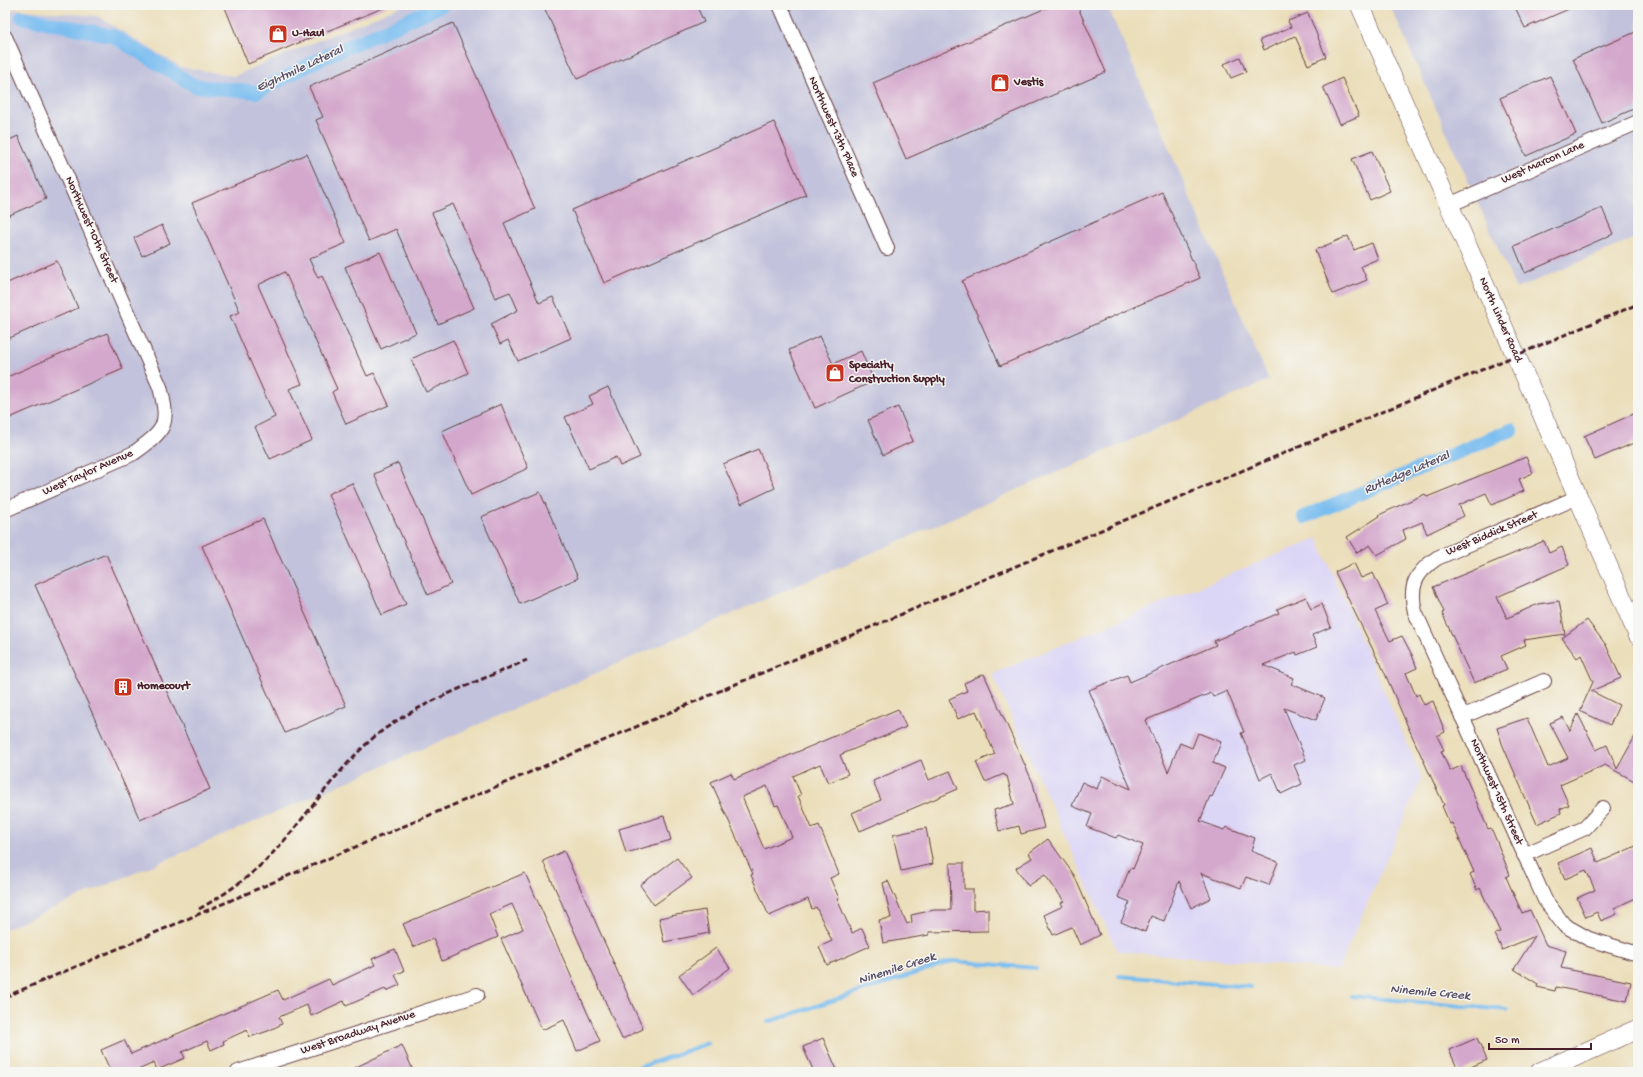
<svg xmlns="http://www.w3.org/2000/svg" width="1643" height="1077" font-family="'Gochi Hand',sans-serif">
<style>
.built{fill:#dcd6f6}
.industrial{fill:#c2c2dc}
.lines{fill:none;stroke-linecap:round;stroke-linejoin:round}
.stream{stroke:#7abdf0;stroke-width:4}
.canal{stroke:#7abdf0;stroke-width:14}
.building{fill:#d4a8cc;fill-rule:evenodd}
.street-casing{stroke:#623c40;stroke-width:16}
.secondary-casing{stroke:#623c40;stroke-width:20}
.street{stroke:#fff;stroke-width:14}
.secondary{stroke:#fff;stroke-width:19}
.rail{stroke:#4a1f2b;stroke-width:3;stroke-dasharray:6 3;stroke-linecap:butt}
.labels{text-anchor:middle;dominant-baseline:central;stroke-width:3;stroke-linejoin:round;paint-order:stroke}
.poi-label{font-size:12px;font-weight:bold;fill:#4a1f2b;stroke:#f6f6f2;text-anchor:start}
.street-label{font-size:12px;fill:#4a1f2b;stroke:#f6f6f2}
.water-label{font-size:13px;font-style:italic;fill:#584e66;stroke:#f6f6f2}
</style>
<rect width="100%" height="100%" fill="#f6f6f2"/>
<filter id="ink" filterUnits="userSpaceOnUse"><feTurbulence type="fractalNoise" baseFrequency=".025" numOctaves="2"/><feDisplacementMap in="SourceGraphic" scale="8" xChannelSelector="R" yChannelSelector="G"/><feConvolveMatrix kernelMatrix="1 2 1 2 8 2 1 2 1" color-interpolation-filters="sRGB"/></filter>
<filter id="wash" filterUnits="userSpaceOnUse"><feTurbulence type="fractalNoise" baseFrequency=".012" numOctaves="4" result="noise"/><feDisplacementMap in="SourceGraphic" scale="16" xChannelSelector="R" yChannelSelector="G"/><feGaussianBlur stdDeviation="0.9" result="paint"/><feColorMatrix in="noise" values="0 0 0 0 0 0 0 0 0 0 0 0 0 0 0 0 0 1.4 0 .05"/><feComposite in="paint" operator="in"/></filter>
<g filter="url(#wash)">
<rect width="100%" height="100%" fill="#ebdeba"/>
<!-- built -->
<polygon class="built" points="1317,538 1422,778 1338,970 1117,951 992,674"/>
<!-- industrial -->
<g class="industrial">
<polygon points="403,5 1107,5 1269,380 300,802 5,929 5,14 15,9 97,16 181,67 234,76"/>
<polygon points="1390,5 1638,5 1638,237 1516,289"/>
</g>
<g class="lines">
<!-- stream -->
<g class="stream">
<polyline points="1119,976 1251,987"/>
<polyline points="1351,996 1507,1010"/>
<polyline points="768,1022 952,961 1036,968"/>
<polyline points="627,1072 708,1043"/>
</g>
<!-- canal -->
<g class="canal">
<polyline points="22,17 113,36 195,86 257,92 318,60 442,5"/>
<polyline points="1304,517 1511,430"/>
</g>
</g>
<g id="blocks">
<!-- building -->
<g class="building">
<polygon points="224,5 390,5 248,64"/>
<polygon points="543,5 696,5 704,22 577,79"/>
<polygon points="1053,5 1077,5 1106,72 906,159 873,83"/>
<polygon points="1514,5 1578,5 1525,28"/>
<polygon points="1308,13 1326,57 1308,65 1295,36 1264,50 1260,40 1291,27 1288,21"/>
<polygon points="453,23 535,209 504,223 539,303 553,297 571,338 518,361 508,340 500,344 491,324 518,310 510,292 495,298 453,204 432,213 474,308 438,324 396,229 369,241 316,120 323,117 309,87"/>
<polygon points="1638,31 1638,107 1602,123 1573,59"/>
<polygon points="1240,57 1246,72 1231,78 1224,64"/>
<polygon points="1550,76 1576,134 1526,156 1500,98"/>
<polygon points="1342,78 1359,116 1340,124 1323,87"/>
<polygon points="774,122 806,195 604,283 572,210"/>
<polygon points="18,136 46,199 5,217 5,142"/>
<polygon points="1372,151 1390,191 1370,200 1352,159"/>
<polygon points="307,154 346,243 309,259 318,278 322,276 367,376 374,373 389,405 346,424 332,392 337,389 285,272 258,285 302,384 289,389 312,440 270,459 255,427 275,417 230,316 240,312 192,203"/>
<polygon points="1162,192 1200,278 1000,366 962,281"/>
<polygon points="1602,208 1613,234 1525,273 1514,246"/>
<polygon points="162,225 170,243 142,256 134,238"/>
<polygon points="1348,236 1354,250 1372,243 1378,259 1361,266 1367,280 1333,294 1315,250"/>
<polygon points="380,252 416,333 381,349 345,267"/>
<polygon points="57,261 78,308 5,340 5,284"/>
<polygon points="107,333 123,369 5,420 5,378"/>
<polygon points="820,336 833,364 861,351 874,381 815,408 789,350"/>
<polygon points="453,340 468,373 426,392 411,359"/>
<polygon points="608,387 640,457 620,466 616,457 589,469 565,417 593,404 589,396"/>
<polygon points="501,404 528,468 471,495 442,431"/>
<polygon points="898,407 913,441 883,455 868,420"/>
<polygon points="1638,412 1638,441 1595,460 1584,436"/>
<polygon points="758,449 775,488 741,504 723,464"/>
<polygon points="1526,457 1533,473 1519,479 1524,491 1492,505 1486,493 1459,505 1464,516 1427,534 1422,522 1403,530 1406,539 1377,555 1370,545 1357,553 1347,537 1380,516 1379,515 1407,502 1425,494 1427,497"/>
<polygon points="398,463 451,584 428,595 374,474"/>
<polygon points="352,483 406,604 382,615 328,494"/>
<polygon points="540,492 578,578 520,604 481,517"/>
<polygon points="263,519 346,706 285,733 202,546"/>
<polygon points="1544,541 1549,553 1562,547 1569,565 1497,597 1507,618 1538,604 1559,601 1565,634 1524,640 1526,645 1501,656 1507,669 1474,683 1442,613 1444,612 1433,587"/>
<polygon points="106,554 210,789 140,820 35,585"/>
<polygon points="1354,563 1361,578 1373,573 1388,605 1375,611 1390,641 1402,636 1412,655 1417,668 1406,673 1416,696 1419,694 1424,705 1433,701 1445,732 1437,736 1444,750 1441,751 1450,771 1461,766 1488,829 1491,828 1497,842 1510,875 1506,877 1522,913 1530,910 1546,945 1566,951 1561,968 1631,982 1627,1001 1556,987 1555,991 1537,987 1538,984 1514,969 1535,936 1502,950 1495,934 1500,932 1480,888 1477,890 1470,874 1474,872 1452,823 1450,824 1442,806 1444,805 1408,727 1380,662 1379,662 1335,572"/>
<polygon points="1306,597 1311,609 1322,604 1331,627 1312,635 1317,647 1297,655 1296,652 1263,665 1294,678 1291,684 1325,698 1316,720 1284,708 1306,760 1294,765 1302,784 1281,794 1272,773 1260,779 1241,733 1244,732 1227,691 1213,697 1211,693 1146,720 1168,772 1180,743 1192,748 1198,733 1221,742 1213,763 1225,768 1212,797 1210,796 1200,821 1224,830 1226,827 1255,838 1251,851 1278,862 1269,885 1246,877 1241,888 1201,873 1211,898 1191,908 1179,881 1164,921 1151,916 1145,932 1121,922 1130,902 1118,897 1130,868 1133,869 1143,845 1118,835 1116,838 1087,827 1092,814 1072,806 1082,782 1097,789 1102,776 1131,789 1089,690 1127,675 1130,682 1216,645 1214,641 1279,613 1277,609"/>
<polygon points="1587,620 1606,645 1621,678 1591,691 1619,705 1610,725 1580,711 1593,682 1581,655 1577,658 1562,638"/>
<polygon points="984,674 1033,783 1044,828 1021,834 1019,826 999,831 994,810 1014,804 1007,776 1005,776 1004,774 985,782 976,762 995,754 976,711 958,719 949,699 967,691 964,683"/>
<path d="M 898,709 L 906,727 L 840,755 L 848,774 L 828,783 L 820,764 L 793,776 L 801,795 L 798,796 L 812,828 L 819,825 L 839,874 L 830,878 L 839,898 L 837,899 L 852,933 L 862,928 L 870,946 L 827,965 L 819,947 L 832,941 L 816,907 L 812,909 L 808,899 L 769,916 L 751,875 L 753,874 L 711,782 L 731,773 L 734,779 ZM 767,786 L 775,806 L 778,805 L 792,837 L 764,849 L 742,797 Z"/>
<polygon points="1578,714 1596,750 1607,745 1617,769 1638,731 1638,783 1605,765 1560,785 1569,805 1560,809 1561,813 1537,824 1503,746 1497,728 1527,718 1548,767 1568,758 1550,723 1563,717 1570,731"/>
<polygon points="921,760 929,780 950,771 958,789 860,831 852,813 881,800 873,781"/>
<polygon points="664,816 671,840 626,853 619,829"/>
<polygon points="926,828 933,864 901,871 893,835"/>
<polygon points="1048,839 1074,875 1100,935 1080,945 1072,927 1053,935 1044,915 1063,906 1061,903 1064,901 1045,875 1028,886 1016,868 1032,858 1029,853"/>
<polygon points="1638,845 1638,897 1614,908 1617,914 1601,921 1597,912 1586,917 1577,898 1595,890 1586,870 1565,879 1558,863 1592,848 1598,863"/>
<polygon points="564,851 643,1029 622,1039 543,861"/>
<polygon points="677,858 692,878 654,905 640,885"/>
<polygon points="950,863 964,863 964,889 973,889 973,910 988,909 988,931 929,932 929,935 883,943 879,920 891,918 883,883 888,881 907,924 912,922 911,915 934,910 951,910"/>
<polygon points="525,873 600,1041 577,1051 564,1020 542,1030 501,939 523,929 512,904 489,914 498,937 442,961 433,938 413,947 403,924"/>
<polygon points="705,910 709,933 664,942 659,918"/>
<polygon points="716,948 730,968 693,995 679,975"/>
<polygon points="395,949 404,971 395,975 400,985 386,991 385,989 346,1006 344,1001 311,1016 307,1005 279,1017 282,1024 268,1031 250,1037 247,1030 223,1041 224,1044 211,1050 207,1041 182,1052 185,1058 157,1070 154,1063 133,1072 111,1072 101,1050 124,1040 131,1054 278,990 283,1000 329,979 332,985 375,965 372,959"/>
<polygon points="823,1038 838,1072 814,1072 803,1047"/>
<polygon points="1477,1038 1487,1060 1459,1072 1449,1050"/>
<polygon points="402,1045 412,1068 402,1072 346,1072"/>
</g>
</g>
</g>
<g filter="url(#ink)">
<use href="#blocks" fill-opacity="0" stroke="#623c40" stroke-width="1"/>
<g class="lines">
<defs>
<g id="street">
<polyline points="780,5 887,248"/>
<path d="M 5,37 L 160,387 C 170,426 165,430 134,453 L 5,510"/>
<polyline points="1449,205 1638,122"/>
<path d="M 1578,497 L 1437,558 C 1415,573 1409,586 1415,612 L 1545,900 L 1564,925 L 1589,939 L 1638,954"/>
<polyline points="1462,717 1544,681"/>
<polyline points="1524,855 1585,828 1603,808"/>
<polyline points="238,1072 477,995"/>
</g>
<g id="secondary">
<polyline points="1360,5 1542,414 1638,635"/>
<polyline points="1540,1072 1638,1029"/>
</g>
</defs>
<!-- street casing -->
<use href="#street" class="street-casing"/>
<!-- secondary casing -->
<use href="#secondary" class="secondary-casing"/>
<!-- street -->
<use href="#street" class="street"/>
<!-- secondary -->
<use href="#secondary" class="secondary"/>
<!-- rail -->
<g class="rail">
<path d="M 199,909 C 222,896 244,881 263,863 C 303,824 331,775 373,738 C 413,704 478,682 527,660"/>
<polyline points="5,997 750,678 1638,304"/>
</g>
</g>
</g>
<!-- icons -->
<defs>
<symbol id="shop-square" viewBox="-11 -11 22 22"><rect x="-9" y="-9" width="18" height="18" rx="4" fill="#c8321e" stroke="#f6f6f2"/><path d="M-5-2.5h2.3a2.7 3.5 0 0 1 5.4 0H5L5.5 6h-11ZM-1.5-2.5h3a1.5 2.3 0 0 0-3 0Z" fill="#fff"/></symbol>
<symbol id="building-square" viewBox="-11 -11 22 22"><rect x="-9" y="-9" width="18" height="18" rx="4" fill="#c8321e" stroke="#f6f6f2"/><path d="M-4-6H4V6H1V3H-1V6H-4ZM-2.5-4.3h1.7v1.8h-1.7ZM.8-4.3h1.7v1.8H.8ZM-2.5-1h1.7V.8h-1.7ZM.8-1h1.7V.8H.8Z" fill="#fff"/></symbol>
</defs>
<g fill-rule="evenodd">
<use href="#shop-square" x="267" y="23" width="22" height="22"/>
<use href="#shop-square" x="989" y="72" width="22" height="22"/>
<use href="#shop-square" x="824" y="362" width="22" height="22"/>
<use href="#building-square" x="112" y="676" width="22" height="22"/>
</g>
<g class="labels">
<!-- poi labels -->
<g class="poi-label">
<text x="292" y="34">U-Haul</text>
<text x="1014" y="83">Vestis</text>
<text x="849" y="366">Specialty<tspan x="849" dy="14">Construction Supply</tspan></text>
<text x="137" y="687">Homecourt</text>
</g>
<!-- street labels -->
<g class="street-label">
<text transform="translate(833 127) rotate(66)">Northwest 13th Place</text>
<text transform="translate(1543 163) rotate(-24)">West Marcon Lane</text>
<text transform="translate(91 230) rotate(66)">Northwest 10th Street</text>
<text transform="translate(1500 320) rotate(66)">North Linder Road</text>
<text transform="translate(88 473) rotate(-24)">West Taylor Avenue</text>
<text transform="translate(1492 534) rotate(-23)">West Biddick Street</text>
<text transform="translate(1496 792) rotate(66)">Northwest 15th Street</text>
<text transform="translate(358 1033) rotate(-18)">West Broadway Avenue</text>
</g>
<!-- water labels -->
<g class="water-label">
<text transform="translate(300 69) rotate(-25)">Eightmile Lateral</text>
<text transform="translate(1407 473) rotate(-23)">Rutledge Lateral</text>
<text transform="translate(897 969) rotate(-18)">Ninemile Creek</text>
<text transform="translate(1430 993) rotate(5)">Ninemile Creek</text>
</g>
</g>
<!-- margin -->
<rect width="1643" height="1077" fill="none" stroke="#f6f6f2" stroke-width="20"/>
<!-- scale -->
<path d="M1489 1043v6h102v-6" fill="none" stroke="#4a1f2b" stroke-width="2"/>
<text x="1495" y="1043" font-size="12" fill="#4a1f2b" stroke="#f6f6f2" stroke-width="3" paint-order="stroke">50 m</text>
</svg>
